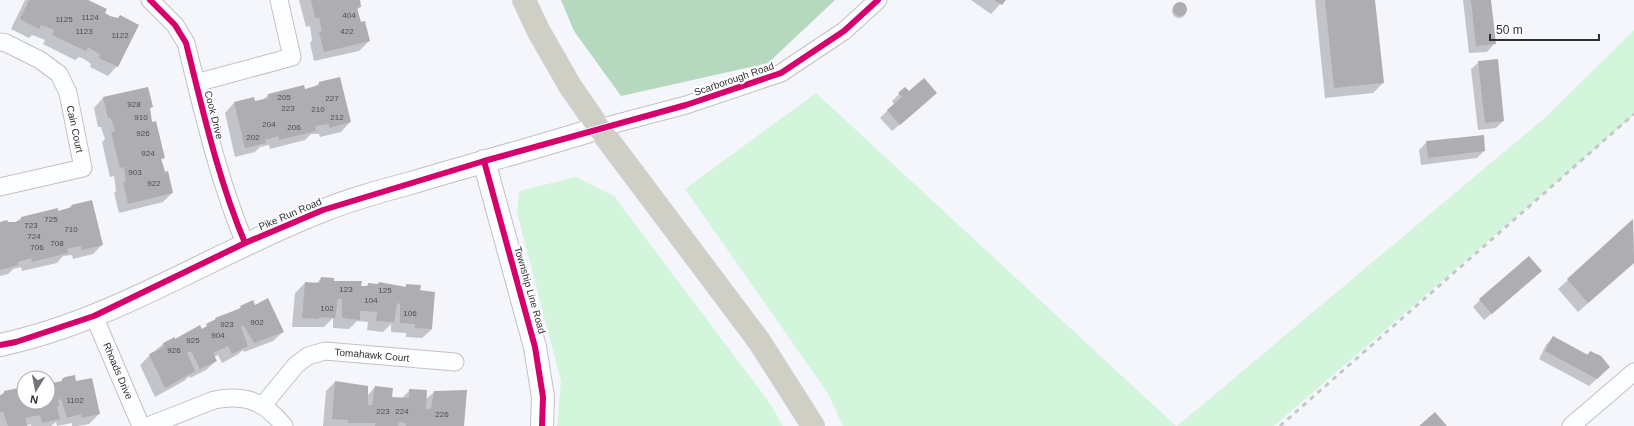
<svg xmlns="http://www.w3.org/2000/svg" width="1634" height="426" font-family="Helvetica,sans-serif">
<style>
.green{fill:#d2f5db}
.forest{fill:#b6d8bf}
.shadow{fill:#0003}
.building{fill:#aeadb1}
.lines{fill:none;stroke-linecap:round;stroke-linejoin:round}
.street-casing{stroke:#c0c1c6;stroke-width:19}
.secondary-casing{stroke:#c0c1c6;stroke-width:24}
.highway-casing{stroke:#d1d2d6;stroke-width:24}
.street{stroke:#fdfeff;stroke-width:17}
.secondary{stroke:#fdfeff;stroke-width:22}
.highway{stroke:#d0cfc5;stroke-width:22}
.rail{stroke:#c6c7c9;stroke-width:3;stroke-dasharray:5 5;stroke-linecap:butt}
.cycleway-casing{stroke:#fff;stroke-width:8}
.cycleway{stroke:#d6006c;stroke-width:6}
.labels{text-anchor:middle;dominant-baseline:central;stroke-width:4;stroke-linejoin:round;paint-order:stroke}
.number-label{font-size:8px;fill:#4f4f53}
.street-label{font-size:10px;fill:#2f3034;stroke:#fff}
</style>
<rect width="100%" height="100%" fill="#f4f6fc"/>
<!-- green -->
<g class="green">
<polygon points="1634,30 1634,115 1274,426 1177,426 1547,116"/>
<polygon points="816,93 1176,426 843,426 827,392 685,189"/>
<polygon points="576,177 614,196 769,402 783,426 557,426 561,381 517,213 519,191"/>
</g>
<!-- forest -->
<polygon class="forest" points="561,0 835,0 768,63 621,96 574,31"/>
<!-- shadow -->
<g class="shadow">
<polygon points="25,0 85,0 117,66 108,76 90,67 91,64 84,59 79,57 75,60 43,44 45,40 32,35 29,38 11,29"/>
<polygon points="299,0 359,0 360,7 356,11 369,41 359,51 314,61 310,43 312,40 310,26 306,27"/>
<polygon points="971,0 1004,0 991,14"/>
<polygon points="1315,0 1374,0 1383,83 1373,93 1325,98"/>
<polygon points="1463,0 1490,0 1494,44 1487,52 1469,53"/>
<circle cx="1179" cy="11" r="7"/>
<polygon points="1479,62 1503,121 1496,128 1478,130 1471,69"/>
<polygon points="319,83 350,122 341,132 320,137 319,134 311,134 305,140 270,149 269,145 260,147 255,152 235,157 225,113 234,103 253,99 254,102 263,100 268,95 305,90 314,88"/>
<polygon points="147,88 151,107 149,110 152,123 164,157 161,160 172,193 163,202 119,213 114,193 116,191 114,176 110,177 102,142 105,139 101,127 98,127 94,108 103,98"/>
<polygon points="909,92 929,100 892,131 880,118 894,104 892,101 899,94"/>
<polygon points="1427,142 1484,151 1477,158 1421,165 1419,150"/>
<polygon points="71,206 102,245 93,254 73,259 72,255 63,256 57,263 22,271 21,267 13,269 8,274 0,276 0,223 16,222 21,218 58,213 68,209"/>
<polygon points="1633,221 1634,263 1578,312 1558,289"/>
<polygon points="321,278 360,286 366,287 368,284 405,287 407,285 419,291 432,329 422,338 406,337 406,333 391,332 391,324 383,332 367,330 368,322 357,321 349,329 333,328 333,318 324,327 292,327 295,293 305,283 316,284"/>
<polygon points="1533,278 1484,320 1473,307 1480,300"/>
<polygon points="254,306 283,332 273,341 244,352 243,350 237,355 222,363 218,355 214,357 216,361 206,370 190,378 189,376 184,381 155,397 140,365 150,355 163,344 203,329 216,319 237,310 241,307"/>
<polygon points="1553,337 1587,355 1590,352 1602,374 1589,386 1539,359 1546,345"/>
<polygon points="62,380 75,383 99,414 89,424 78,426 72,426 72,423 57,426 56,422 51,426 31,426 31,424 26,426 0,426 0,396 4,392 19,394 24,391 24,402 48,402 48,385 60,383"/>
<polygon points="335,382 367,396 375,387 391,398 401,399 410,390 425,400 434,392 463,426 323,426 326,391"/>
</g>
<!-- building -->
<g class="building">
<polygon points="29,0 88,0 107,9 105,13 110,16 118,18 120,15 139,25 118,67 99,58 100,54 93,50 88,47 86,51 52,35 54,30 41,25 39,29 20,19"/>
<polygon points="311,0 360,0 361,7 357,8 361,22 365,21 370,41 324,52 319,32 322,31 319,17 315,18"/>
<polygon points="994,0 1006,0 1002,5"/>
<polygon points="1325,0 1375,0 1384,83 1334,88"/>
<polygon points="1471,0 1491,0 1496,44 1476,46"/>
<circle cx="1180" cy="9" r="7"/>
<polygon points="1498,59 1504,121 1485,123 1478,61"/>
<polygon points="340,77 351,122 329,128 329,124 321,125 315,126 316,131 279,140 278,136 265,140 266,143 245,148 234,102 254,97 255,101 269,98 268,94 304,85 305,89 319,85 319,82"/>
<polygon points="924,78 937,93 900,125 887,110 902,97 898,93 905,87 909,91"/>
<polygon points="148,87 153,107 150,108 152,122 156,121 165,158 161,159 163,165 165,172 168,171 173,193 128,204 123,182 126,182 124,167 120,168 111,132 115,131 113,124 110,118 108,118 103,97"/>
<polygon points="1484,135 1485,151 1428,158 1426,141"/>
<polygon points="92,200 103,245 82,250 81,246 74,247 67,249 68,253 32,262 31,258 18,262 18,265 0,270 0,222 7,220 8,222 15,222 21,220 21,217 58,208 58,211 72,207 71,205"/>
<polygon points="1633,219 1634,263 1588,303 1567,279"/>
<polygon points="1529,256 1542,271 1492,314 1479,299"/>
<polygon points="321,277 334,278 334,281 362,281 361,286 368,286 368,283 378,284 379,282 406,287 406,284 421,285 420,290 435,292 432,329 415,328 415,324 400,323 400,304 397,303 394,322 376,321 377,312 360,311 360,320 342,318 342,299 338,299 335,318 319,317 319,319 302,318 305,282 320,283"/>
<polygon points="268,298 284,332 254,343 244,326 241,327 248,346 232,354 228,346 213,353 217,361 200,369 191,351 187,353 195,371 165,388 149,354 164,347 163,343 175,337 175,339 200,325 202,329 207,326 206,324 216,319 215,318 241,308 240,306 253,300 255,305"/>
<polygon points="1553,336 1588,355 1590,351 1601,356 1610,367 1597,379 1545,351"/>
<polygon points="75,375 76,381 92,378 100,414 82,418 81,414 67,418 61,399 58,400 59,406 57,407 60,419 42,423 40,415 25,418 27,426 8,426 3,412 0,412 0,395 4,394 4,391 18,388 19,393 24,392 24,402 48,402 48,384 62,381 62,379 65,377"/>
<polygon points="335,381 368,386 368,405 372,405 375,386 393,388 392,397 409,398 409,389 427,390 426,409 431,409 434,391 467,390 464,426 406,426 406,423 399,422 398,426 375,426 375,423 348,423 348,420 332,419"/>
<polygon points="1435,412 1447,426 1419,426"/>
</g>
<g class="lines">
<defs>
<g id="street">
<path d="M 150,0 L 175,25 L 186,43 C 203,111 218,179 245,243"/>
<polyline points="0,42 6,43 40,60 59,74 68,93 83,168 0,187"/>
<polyline points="196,83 292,57 279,0"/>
<polyline points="599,128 686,105 781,73 844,31 878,0"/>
<polyline points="94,316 141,426"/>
<polyline points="263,405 296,365 308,356 325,351 455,362"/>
<path d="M 148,426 L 214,400 C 245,394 264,401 284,426"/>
<polyline points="1571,426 1634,372"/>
</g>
<g id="secondary">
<polyline points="484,161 535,347 543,397 542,426"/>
<path d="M 0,345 C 114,321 214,253 322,211 C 351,199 381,191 411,183 C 473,164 536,148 599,128"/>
</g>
<polyline id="highway" points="524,0 538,30 570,86 599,128 759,341 813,426"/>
</defs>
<!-- street casing -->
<use href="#street" class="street-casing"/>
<!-- secondary casing -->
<use href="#secondary" class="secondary-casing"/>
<!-- highway casing -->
<use href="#highway" class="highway-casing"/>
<!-- street -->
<use href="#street" class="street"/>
<!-- secondary -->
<use href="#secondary" class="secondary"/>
<!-- highway -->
<use href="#highway" class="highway"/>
<!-- rail -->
<polyline class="rail" points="1280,426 1634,114"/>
<defs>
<g id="cycleway">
<path d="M 150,0 L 175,25 L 186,43 C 203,111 218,179 245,243"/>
<polyline points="484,161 535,347 543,397 542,426"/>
<polyline points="0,345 16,342 94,316 245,243 323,210 484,161 686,105 781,73 844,31 878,0"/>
</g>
</defs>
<!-- cycleway casing -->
<use href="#cycleway" class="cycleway-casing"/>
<!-- cycleway -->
<use href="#cycleway" class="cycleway"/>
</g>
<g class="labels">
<!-- number labels -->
<g class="number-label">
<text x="349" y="15">404</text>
<text x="90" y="17">1124</text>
<text x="64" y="19">1125</text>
<text x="84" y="31">1123</text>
<text x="347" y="31">422</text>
<text x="120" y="35">1122</text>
<text x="284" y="97">205</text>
<text x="332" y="98">227</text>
<text x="134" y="104">928</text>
<text x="288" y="108">223</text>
<text x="318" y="109">210</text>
<text x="141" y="117">910</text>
<text x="337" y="117">212</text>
<text x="269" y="124">204</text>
<text x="294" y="127">206</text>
<text x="143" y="133">926</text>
<text x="253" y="137">202</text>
<text x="148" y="153">924</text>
<text x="135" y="172">903</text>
<text x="154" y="183">922</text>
<text x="51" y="219">725</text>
<text x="31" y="225">723</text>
<text x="71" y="229">710</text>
<text x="34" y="236">724</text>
<text x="57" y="243">708</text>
<text x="37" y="247">706</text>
<text x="346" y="289">123</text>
<text x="385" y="290">125</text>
<text x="371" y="300">104</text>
<text x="327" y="308">102</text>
<text x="410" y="313">106</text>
<text x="257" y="322">902</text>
<text x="227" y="324">923</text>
<text x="218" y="335">904</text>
<text x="193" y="340">925</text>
<text x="174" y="350">926</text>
<text x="75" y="400">1102</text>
<text x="383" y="411">223</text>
<text x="402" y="411">224</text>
<text x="442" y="414">226</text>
</g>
<!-- street labels -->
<g class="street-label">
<text transform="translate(734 79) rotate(-19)">Scarborough Road</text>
<text transform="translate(214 115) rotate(76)">Cook Drive</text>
<text transform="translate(75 129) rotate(78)">Cain Court</text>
<text transform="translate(290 214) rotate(-23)">Pike Run Road</text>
<text transform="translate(530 290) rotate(74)">Township Line Road</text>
<text transform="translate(372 355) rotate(5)">Tomahawk Court</text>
<text transform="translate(118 371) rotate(67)">Rhoads Drive</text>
</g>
</g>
<!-- north arrow -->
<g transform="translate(36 390) rotate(190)"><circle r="19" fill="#ffffff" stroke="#acacae"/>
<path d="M0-3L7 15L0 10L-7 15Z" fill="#74757a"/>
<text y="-6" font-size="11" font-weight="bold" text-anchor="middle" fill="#2f3034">N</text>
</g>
<!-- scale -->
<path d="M1490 34v6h109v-6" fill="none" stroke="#2f3034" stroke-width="2"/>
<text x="1496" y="34" font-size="12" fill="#2f3034" stroke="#ffffff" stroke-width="3" paint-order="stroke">50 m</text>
</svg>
